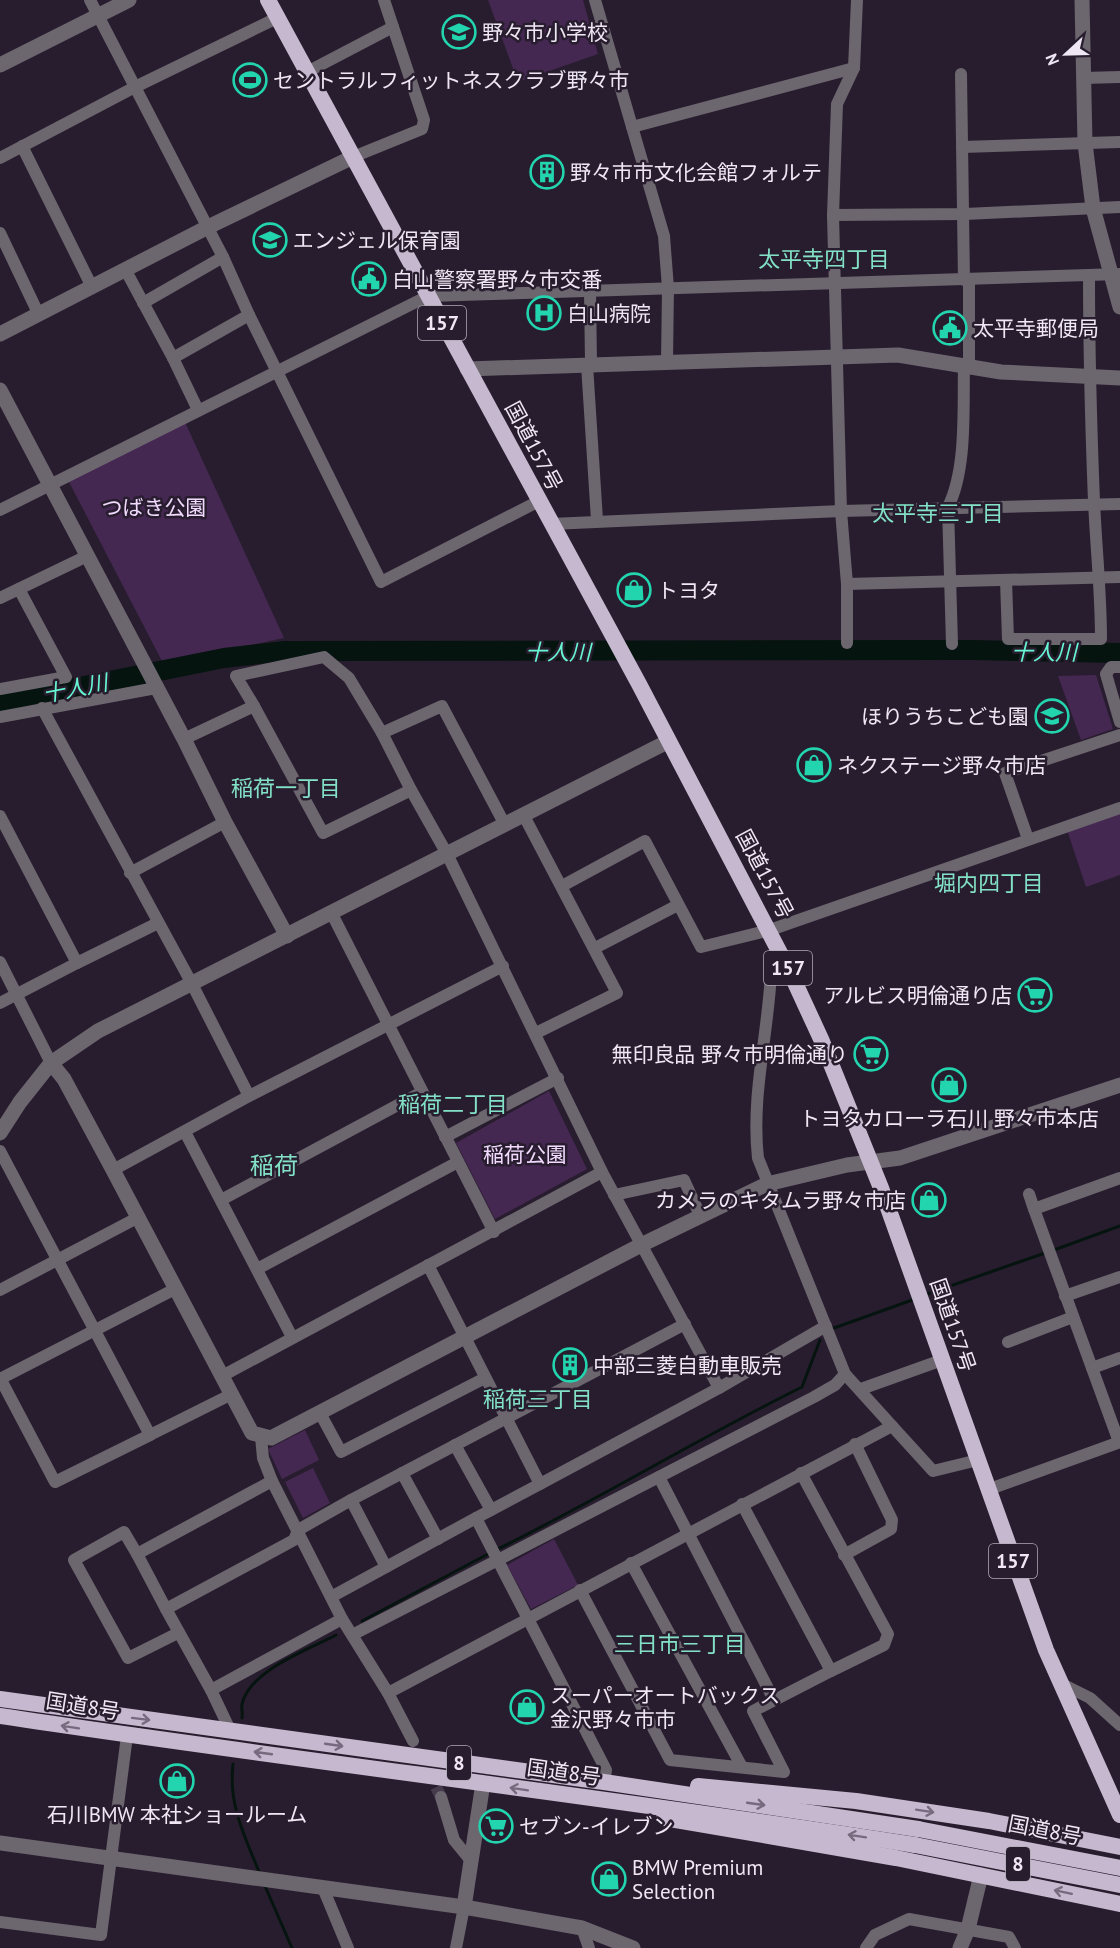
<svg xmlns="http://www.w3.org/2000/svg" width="1120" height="1948" font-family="'PT Sans','Noto Sans JP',sans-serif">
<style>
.green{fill:#442851}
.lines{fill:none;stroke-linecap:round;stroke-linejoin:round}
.stream{stroke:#061410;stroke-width:3}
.river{stroke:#061410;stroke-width:20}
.minor-tunnel{stroke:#463b4c;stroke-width:12;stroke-dasharray:12 6;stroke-linecap:butt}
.minor{stroke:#6c666f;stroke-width:12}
.tertiary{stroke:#6c666f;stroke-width:15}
.trunk{stroke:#c6b8ce;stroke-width:16}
.trunk-bridge{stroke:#c6b8ce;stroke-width:16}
.oneway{stroke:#776a7e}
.labels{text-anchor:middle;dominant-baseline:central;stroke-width:5;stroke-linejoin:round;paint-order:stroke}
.shield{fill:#281d2e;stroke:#b3aab8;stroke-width:1.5}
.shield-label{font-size:20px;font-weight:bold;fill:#efe7f3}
.poi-label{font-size:21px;fill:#efe7f3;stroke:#281d2e;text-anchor:start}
.street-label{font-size:21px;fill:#efe7f3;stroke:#281d2e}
.park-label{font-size:21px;fill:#f1dafd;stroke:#281d2e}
.neighbourhood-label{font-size:22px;fill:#82e1c6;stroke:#281d2e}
.water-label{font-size:22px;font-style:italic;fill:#66f6d1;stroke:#281d2e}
.quarter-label{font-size:24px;fill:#82e1c6;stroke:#281d2e}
</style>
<rect width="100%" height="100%" fill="#281d2e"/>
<!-- green -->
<g class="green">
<polygon points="488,0 583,0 598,54 518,82"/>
<polygon points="184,420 284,638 163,663 68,480"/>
<polygon points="1096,675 1113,729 1081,740 1058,676"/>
<polygon points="1120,812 1120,875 1086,887 1067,830"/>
<polygon points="549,1091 587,1169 495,1219 456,1143"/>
<polygon points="305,1430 319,1460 282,1479 268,1449"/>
<polygon points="313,1468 330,1503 303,1518 285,1482"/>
<polygon points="554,1539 578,1585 531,1609 507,1565"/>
</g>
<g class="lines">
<!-- stream -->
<g class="stream">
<polyline points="1054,1250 1120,1226"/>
<polyline points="927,1294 1048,1252"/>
<polyline points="834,1328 915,1299"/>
<path d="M 498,1549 C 601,1498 699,1438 802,1387 L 820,1340"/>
<polyline points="362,1621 488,1554"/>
<path d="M 242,1718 C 243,1713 241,1708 242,1704 C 250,1670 308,1650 336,1635"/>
<path d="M 233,1764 C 228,1805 245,1837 260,1874"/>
<polyline points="265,1886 292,1948"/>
</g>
<!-- river -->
<polyline class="river" points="0,703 224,658 285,651 972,650 1120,653"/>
<!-- minor-tunnel -->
<polyline class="minor-tunnel" points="428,1771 441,1797"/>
<!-- minor -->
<g class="minor">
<polyline points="90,0 223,257 143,303"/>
<polyline points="595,0 664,236 668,288 667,361"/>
<polyline points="857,0 854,68 837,104 833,215 841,511 847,584 1120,577"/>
<polyline points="307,72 393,27"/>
<polyline points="961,74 964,280"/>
<polyline points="1083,78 1120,77"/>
<polyline points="632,127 854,68"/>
<polyline points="22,146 92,287"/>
<polyline points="962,147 1120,142"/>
<polyline points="353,157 422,129 424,120 384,0"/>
<polyline points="0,158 135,87 277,18"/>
<polyline points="833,215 965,214 1120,207"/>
<polyline points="0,233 39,315"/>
<polyline points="223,257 249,315"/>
<polyline points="125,269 173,358 249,315 381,582 539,501"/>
<polyline points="969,279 969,367"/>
<polyline points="590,290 591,364"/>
<polyline points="173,358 198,410"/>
<polyline points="587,365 597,520"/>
<polyline points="0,510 428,296 1120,274"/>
<polyline points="551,524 841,511 1120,504"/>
<path d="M 1006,580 L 1008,639 L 1101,639 C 1101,592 1096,547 1094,501 C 1091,426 1089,351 1089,275"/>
<polyline points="847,584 847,643"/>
<polyline points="0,598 87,556"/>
<path d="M 952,644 L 948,507 C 967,469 963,409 964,367"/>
<polyline points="1120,667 1111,667 1106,674 1120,722"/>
<polyline points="0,689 66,677 19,589"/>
<polyline points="254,706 236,676 324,657 349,678 382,733"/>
<polyline points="42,708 191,982 249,1096"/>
<polyline points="0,717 156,688"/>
<polyline points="184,739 254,706 323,833 411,790 382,733 442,706 504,823"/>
<polyline points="411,790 447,854 602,1172 719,1388"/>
<polyline points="523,814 617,993 536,1033"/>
<polyline points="0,816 77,963 158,923"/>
<polyline points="1028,839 1005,773 1120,735"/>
<polyline points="130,873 225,822"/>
<polyline points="562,886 645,841 701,947 770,930 1120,808"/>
<polyline points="332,914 494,1232"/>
<polyline points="595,948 678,905"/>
<polyline points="0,962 51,1063"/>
<path d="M 787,966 L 771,973 C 768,1035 751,1096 758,1158 L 845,1374 L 892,1426"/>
<polyline points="0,1003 77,963"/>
<polyline points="185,1132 292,1337"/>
<polyline points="445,1137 558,1078"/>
<polyline points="0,1151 150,1435 232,1394"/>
<polyline points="113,1170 249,1096 503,966"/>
<polyline points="1029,1194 1034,1209 1120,1178"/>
<polyline points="614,1195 684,1180 700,1215"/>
<polyline points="221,1200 422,1092"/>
<polyline points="1034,1209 1119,1442"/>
<polyline points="428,1265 540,1484 476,1518 606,1770 604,1782"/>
<polyline points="257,1269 458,1162"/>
<polyline points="0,1290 137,1218"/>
<polyline points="1065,1296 1120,1277"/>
<polyline points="1008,1342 1073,1317"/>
<polyline points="1092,1368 1120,1358"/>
<polyline points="222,1376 602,1172"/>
<polyline points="0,1378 55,1482 150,1435"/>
<polyline points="0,1379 175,1289"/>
<polyline points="861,1389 942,1360"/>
<polyline points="320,1413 341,1452 485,1378"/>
<polyline points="261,1437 263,1458 272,1481 342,1619 388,1693 413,1741"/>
<polyline points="455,1445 491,1510"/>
<polyline points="402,1473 438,1539"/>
<polyline points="801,1473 888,1634 884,1645 831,1671"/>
<polyline points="659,1477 774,1700"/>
<polyline points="272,1481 137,1554 166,1609 294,1540 298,1530 351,1500 685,1324"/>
<polyline points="540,1484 719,1388 826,1326"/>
<polyline points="987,1490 1120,1442"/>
<polyline points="351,1500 386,1567"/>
<polyline points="137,1554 124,1532 74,1560 128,1658 178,1633"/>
<polyline points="844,1555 891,1529 892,1520 855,1444"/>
<polyline points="631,1563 742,1767"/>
<polyline points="580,1590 670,1760 784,1772 753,1711 831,1671 742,1504"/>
<polyline points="331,1597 476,1518"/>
<polyline points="166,1609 211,1690"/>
<polyline points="354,1634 814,1397 835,1385 845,1374"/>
<polyline points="1060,1683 1090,1698 1120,1725"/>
<polyline points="388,1693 892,1426 933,1471 978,1460"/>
<polyline points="230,1730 211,1690 342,1619"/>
<polyline points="441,1797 454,1840 472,1862"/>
<polyline points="323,1888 348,1948"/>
<polyline points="0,1922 101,1935 127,1736"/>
<polyline points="582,1928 589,1948"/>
<polyline points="456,1948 464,1907"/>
<polyline points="866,1948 875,1935 909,1919 1009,1937 1015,1948"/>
</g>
<!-- tertiary -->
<g class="tertiary">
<polyline points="1082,0 1085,143 1093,208 1120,307"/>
<polyline points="0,65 129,0"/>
<polyline points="0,334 208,227 353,157"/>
<polyline points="467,369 898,355 1001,372 1120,378"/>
<polyline points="0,390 184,739 225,822 287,936"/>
<polyline points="51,1063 64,1079 113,1170 252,1433 271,1438 641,1245 767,1184 847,1165 900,1158 1120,1085"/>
<polyline points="0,1133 20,1102 51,1063 98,1031 669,741"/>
<polyline points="0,1843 464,1907 582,1928 633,1948"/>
<polyline points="464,1907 483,1783"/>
<polyline points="960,1948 968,1929 981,1875"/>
</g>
<!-- trunk -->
<g class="trunk">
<polyline points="268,0 639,684 791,974 821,1039 881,1188 1046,1650 1120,1815"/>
<polyline points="0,1699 604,1782 918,1829"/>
<path d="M 0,1716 C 304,1762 611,1797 915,1845"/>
<polyline points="698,1786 856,1801 989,1821 1120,1847"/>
<polyline points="664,1818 896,1858 1120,1904"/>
</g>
<!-- trunk-bridge -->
<g class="trunk-bridge">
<polyline points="918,1829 1120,1868"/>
<polyline points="915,1845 1120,1885"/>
</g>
</g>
<!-- one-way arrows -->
<defs><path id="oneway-shaft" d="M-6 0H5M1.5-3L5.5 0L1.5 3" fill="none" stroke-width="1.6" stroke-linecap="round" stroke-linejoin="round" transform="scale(1.5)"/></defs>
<g class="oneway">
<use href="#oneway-shaft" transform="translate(141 1719) rotate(7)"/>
<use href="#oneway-shaft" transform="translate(70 1727) rotate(-171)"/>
<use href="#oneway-shaft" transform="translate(334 1745) rotate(8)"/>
<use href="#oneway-shaft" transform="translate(263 1753) rotate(-172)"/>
<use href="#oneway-shaft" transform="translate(519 1789) rotate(-171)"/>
<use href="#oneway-shaft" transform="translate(756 1804) rotate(8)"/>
<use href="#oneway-shaft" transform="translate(925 1811) rotate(9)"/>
<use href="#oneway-shaft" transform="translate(857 1836) rotate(-171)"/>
<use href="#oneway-shaft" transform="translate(1063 1892) rotate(-168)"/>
</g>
<!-- icons -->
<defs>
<symbol id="school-ring" viewBox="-11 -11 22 22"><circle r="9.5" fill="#281d2e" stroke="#22d5af" stroke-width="1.5"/><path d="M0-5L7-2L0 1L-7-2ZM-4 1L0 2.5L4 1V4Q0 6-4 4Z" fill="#22d5af"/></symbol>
<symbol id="stadium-ring" viewBox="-11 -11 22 22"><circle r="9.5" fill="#281d2e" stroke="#22d5af" stroke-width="1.5"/><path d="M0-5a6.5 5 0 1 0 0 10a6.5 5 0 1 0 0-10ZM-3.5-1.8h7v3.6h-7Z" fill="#22d5af"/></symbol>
<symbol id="building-ring" viewBox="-11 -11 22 22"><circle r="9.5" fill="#281d2e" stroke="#22d5af" stroke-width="1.5"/><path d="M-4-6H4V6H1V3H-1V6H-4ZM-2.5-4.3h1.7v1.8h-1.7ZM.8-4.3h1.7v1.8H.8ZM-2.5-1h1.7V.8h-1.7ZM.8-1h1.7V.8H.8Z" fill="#22d5af"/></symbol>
<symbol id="civic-ring" viewBox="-11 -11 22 22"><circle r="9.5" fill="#281d2e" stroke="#22d5af" stroke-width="1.5"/><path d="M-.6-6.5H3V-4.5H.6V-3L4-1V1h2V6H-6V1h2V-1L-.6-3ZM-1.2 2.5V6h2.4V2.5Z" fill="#22d5af"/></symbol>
<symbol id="hospital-ring" viewBox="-11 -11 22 22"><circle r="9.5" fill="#281d2e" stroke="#22d5af" stroke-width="1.5"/><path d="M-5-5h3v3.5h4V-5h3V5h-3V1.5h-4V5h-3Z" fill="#22d5af"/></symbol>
<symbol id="shop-ring" viewBox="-11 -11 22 22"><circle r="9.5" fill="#281d2e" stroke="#22d5af" stroke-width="1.5"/><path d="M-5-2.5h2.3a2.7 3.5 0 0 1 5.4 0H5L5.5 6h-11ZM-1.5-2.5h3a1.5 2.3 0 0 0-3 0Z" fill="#22d5af"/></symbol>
<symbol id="supermarket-ring" viewBox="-11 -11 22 22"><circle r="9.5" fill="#281d2e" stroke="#22d5af" stroke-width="1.5"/><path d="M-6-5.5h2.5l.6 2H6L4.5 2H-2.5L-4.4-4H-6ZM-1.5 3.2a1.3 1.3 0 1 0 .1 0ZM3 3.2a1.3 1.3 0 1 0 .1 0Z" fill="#22d5af"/></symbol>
</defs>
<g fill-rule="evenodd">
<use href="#school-ring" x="440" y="13" width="38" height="38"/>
<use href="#stadium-ring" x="231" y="61" width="38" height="38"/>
<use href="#building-ring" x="528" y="153" width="38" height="38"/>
<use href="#school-ring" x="251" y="221" width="38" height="38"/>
<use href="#civic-ring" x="350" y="260" width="38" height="38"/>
<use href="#hospital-ring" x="525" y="294" width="38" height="38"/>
<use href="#civic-ring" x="931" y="309" width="38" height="38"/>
<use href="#shop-ring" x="615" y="571" width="38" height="38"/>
<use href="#school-ring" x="1033" y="697" width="38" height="38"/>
<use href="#shop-ring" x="795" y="746" width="38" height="38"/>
<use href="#supermarket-ring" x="1016" y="976" width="38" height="38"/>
<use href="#supermarket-ring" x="852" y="1035" width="38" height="38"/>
<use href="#shop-ring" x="930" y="1066" width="38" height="38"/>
<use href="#shop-ring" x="910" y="1181" width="38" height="38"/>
<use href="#building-ring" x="551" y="1346" width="38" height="38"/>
<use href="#shop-ring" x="508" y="1688" width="38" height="38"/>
<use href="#shop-ring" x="158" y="1762" width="38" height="38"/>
<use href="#supermarket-ring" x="477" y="1807" width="38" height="38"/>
<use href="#shop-ring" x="590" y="1860" width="38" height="38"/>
</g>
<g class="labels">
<!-- shield labels -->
<g class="shield">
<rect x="418" y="306" width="48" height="34" rx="4.5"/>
<rect x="764" y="951" width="48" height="34" rx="4.5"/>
<rect x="989" y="1544" width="48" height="34" rx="4.5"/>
<rect x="447" y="1746" width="24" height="34" rx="4.5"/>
<rect x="1006" y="1847" width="24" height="34" rx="4.5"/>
</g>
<g class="shield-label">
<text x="442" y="323">157</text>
<text x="788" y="968">157</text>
<text x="1013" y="1561">157</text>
<text x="459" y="1763">8</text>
<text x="1018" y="1864">8</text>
</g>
<!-- poi labels -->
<g class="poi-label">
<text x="482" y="32">野々市小学校</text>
<text x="273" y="80">セントラルフィットネスクラブ野々市</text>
<text x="570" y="172">野々市市文化会館フォルテ</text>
<text x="293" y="240">エンジェル保育園</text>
<text x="392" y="279">白山警察署野々市交番</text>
<text x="567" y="313">白山病院</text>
<text x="973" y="328">太平寺郵便局</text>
<text x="657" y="590">トヨタ</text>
<text x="1029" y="716" text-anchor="end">ほりうちこども園</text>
<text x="837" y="765">ネクステージ野々市店</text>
<text x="1012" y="995" text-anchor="end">アルビス明倫通り店</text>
<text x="848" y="1054" text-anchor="end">無印良品 野々市明倫通り</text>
<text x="949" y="1118" text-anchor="middle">トヨタカローラ石川 野々市本店</text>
<text x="906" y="1200" text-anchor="end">カメラのキタムラ野々市店</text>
<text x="593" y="1365">中部三菱自動車販売</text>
<text x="550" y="1695">スーパーオートバックス<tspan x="550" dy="24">金沢野々市市</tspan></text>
<text x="177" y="1814" text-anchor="middle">石川BMW 本社ショールーム</text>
<text x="519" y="1826">セブン-イレブン</text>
<text x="632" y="1867">BMW Premium<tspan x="632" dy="24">Selection</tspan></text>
</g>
<!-- street labels -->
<g class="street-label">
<text transform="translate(534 446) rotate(62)">国道157号</text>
<text transform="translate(765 874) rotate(62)">国道157号</text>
<text transform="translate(953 1325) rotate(71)">国道157号</text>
<text transform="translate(83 1706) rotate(9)">国道8号</text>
<text transform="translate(564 1772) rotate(8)">国道8号</text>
<text transform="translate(1045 1830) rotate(11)">国道8号</text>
</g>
<!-- park labels -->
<g class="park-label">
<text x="154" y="507">つばき公園</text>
<text x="525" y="1154">稲荷公園</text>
</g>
<!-- neighbourhood labels -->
<g class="neighbourhood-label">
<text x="824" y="259">太平寺四丁目</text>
<text x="938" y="513">太平寺三丁目</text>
<text x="286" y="788">稲荷一丁目</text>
<text x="989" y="883">堀内四丁目</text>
<text x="453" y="1104">稲荷二丁目</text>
<text x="538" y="1399">稲荷三丁目</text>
<text x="680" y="1644">三日市三丁目</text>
</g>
<!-- water labels -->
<g class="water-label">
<text x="558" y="652">十人川</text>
<text x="1044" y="652">十人川</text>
<text transform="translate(75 688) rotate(-11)">十人川</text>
</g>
<!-- quarter labels -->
<g class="quarter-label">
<text x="274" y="1165">稲荷</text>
</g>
</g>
<!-- north arrow -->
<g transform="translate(1066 54) rotate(248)" stroke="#281d2e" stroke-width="4.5" paint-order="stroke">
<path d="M0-4.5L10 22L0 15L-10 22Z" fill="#efe7f3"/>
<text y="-9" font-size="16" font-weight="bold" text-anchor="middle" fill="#efe7f3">N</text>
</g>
</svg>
